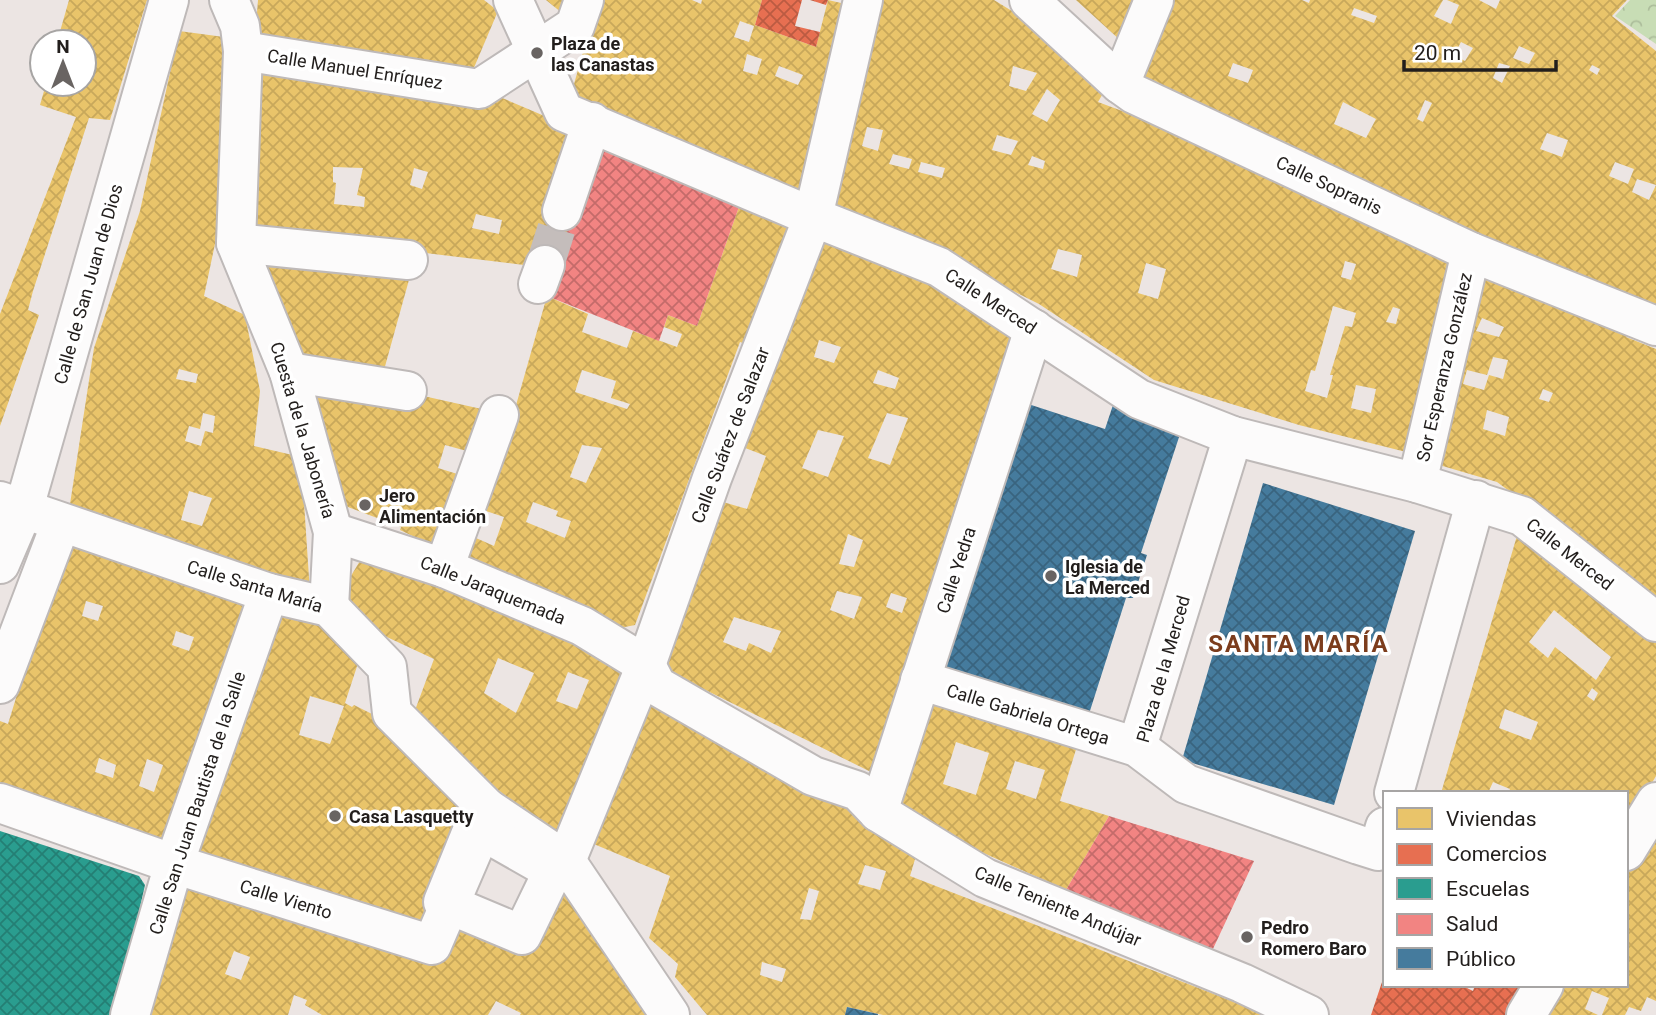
<svg xmlns="http://www.w3.org/2000/svg" width="1656" height="1015" font-family="Roboto,sans-serif">
<style>
.park{fill:url(#park-crowns)}
.homes{fill:url(#homes-cross-hatch);fill-rule:evenodd}
.shops{fill:url(#shops-cross-hatch)}
.schools{fill:url(#schools-cross-hatch)}
.health{fill:url(#health-cross-hatch)}
.public{fill:url(#public-cross-hatch)}
.lines{fill:none;stroke-linecap:round;stroke-linejoin:round}
.street-tunnel{stroke:#c4bdbb;stroke-width:38;stroke-dasharray:38 19;stroke-linecap:butt}
.street-casing{stroke:#beb9b8;stroke-width:42}
.street{stroke:#fcfbfb;stroke-width:38}
.poi-dot{fill:#696462;stroke:#fff;stroke-width:2.5}
.labels{text-anchor:middle;dominant-baseline:central;stroke-width:7;stroke-linejoin:round;paint-order:stroke}
.poi-label{font-size:18px;font-weight:bold;fill:#221e1c;stroke:#fff;text-anchor:start}
.street-label{font-size:18px;fill:#221e1c;stroke:#fff}
.district-label{font-size:24px;font-weight:bold;letter-spacing:2px;fill:#7c3c1c;stroke:#fff}
</style>
<defs>
<pattern id="park-crowns" width="20" height="18" patternUnits="userSpaceOnUse" patternTransform="scale(1.75)"><rect width="20" height="18" fill="#c8ddb5"/><path d="M2 6a3 3 0 1 1 6 0M12 15a3 3 0 1 1 6 0" fill="none" stroke="#acbd9b"/></pattern>
<pattern id="homes-cross-hatch" width="8" height="8" patternUnits="userSpaceOnUse" patternTransform="scale(1.75)"><rect width="8" height="8" fill="#e9c46a"/><path d="M0 0l8 8M0 8l8-8" fill="none" stroke="#c8a85b"/></pattern>
<pattern id="shops-cross-hatch" width="8" height="8" patternUnits="userSpaceOnUse" patternTransform="scale(1.75)"><rect width="8" height="8" fill="#e76f51"/><path d="M0 0l8 8M0 8l8-8" fill="none" stroke="#bb5b42"/></pattern>
<pattern id="schools-cross-hatch" width="8" height="8" patternUnits="userSpaceOnUse" patternTransform="scale(1.75)"><rect width="8" height="8" fill="#2a9d8f"/><path d="M0 0l8 8M0 8l8-8" fill="none" stroke="#247f74"/></pattern>
<pattern id="health-cross-hatch" width="8" height="8" patternUnits="userSpaceOnUse" patternTransform="scale(1.75)"><rect width="8" height="8" fill="#f28482"/><path d="M0 0l8 8M0 8l8-8" fill="none" stroke="#c46b6a"/></pattern>
<pattern id="public-cross-hatch" width="8" height="8" patternUnits="userSpaceOnUse" patternTransform="scale(1.75)"><rect width="8" height="8" fill="#457b9d"/><path d="M0 0l8 8M0 8l8-8" fill="none" stroke="#39647f"/></pattern>
</defs>
<rect width="100%" height="100%" fill="#ece5e3"/>
<!-- park -->
<polygon class="park" points="1630,0 1656,0 1656,44 1615,16"/>
<!-- homes -->
<g class="homes">
<polygon points="69,0 147,0 110,120 89,118 33,291 28,310 39,315 0,426 0,314 76,117 40,105 46,84 84,84 84,42 57,42"/>
<polygon points="258,0 484,0 498,11 473,70 255,39"/>
<polygon points="546,0 567,0 562,13"/>
<path d="M 598,0 L 692,0 L 701,4 L 702,0 L 762,0 L 755,25 L 816,47 L 828,0 L 854,6 L 805,198 L 570,98 ZM 740,21 L 754,26 L 749,42 L 734,37 ZM 747,54 L 762,59 L 757,75 L 743,71 ZM 779,66 L 803,75 L 798,85 L 775,76 Z"/>
<path d="M 875,0 L 994,0 L 1057,39 L 1105,90 L 1098,102 L 1141,118 L 1451,255 L 1406,452 L 1299,425 L 1154,380 L 1039,304 L 944,256 L 826,206 ZM 1013,66 L 1037,73 L 1026,91 L 1009,86 ZM 1047,89 L 1060,100 L 1047,122 L 1032,114 ZM 867,127 L 883,130 L 878,151 L 862,146 ZM 997,135 L 1018,141 L 1011,155 L 992,150 ZM 893,154 L 912,159 L 909,169 L 889,164 ZM 1032,156 L 1045,161 L 1043,169 L 1028,165 ZM 921,162 L 945,168 L 942,178 L 918,172 ZM 1058,249 L 1082,255 L 1077,277 L 1051,269 ZM 1345,261 L 1356,264 L 1351,280 L 1341,277 ZM 1146,263 L 1166,269 L 1158,299 L 1138,293 ZM 1333,306 L 1356,313 L 1352,327 L 1345,326 L 1330,375 L 1333,375 L 1327,398 L 1305,391 L 1311,370 L 1315,371 ZM 1393,307 L 1400,309 L 1396,324 L 1386,322 ZM 1356,385 L 1376,389 L 1371,413 L 1351,408 Z"/>
<polygon points="1076,0 1136,0 1120,40"/>
<path d="M 1161,0 L 1302,0 L 1309,3 L 1310,0 L 1443,0 L 1434,16 L 1451,24 L 1459,5 L 1447,0 L 1479,0 L 1496,9 L 1500,0 L 1627,0 L 1612,16 L 1656,51 L 1656,304 L 1499,247 L 1133,73 ZM 1354,8 L 1377,16 L 1374,23 L 1351,15 ZM 1461,42 L 1473,48 L 1465,61 L 1454,55 ZM 1519,46 L 1535,53 L 1529,64 L 1513,58 ZM 1233,63 L 1253,70 L 1248,83 L 1228,76 ZM 1499,63 L 1510,66 L 1502,83 L 1493,78 ZM 1592,65 L 1600,69 L 1597,75 L 1589,70 ZM 1425,100 L 1432,103 L 1423,122 L 1417,119 ZM 1343,102 L 1376,119 L 1366,138 L 1334,124 ZM 1547,133 L 1568,140 L 1562,157 L 1540,149 ZM 1615,162 L 1634,169 L 1628,184 L 1609,176 ZM 1637,179 L 1656,185 L 1649,200 L 1632,192 Z"/>
<path d="M 179,31 L 224,37 L 219,225 L 204,296 L 245,315 L 260,391 L 254,446 L 301,457 L 310,593 L 144,534 L 70,504 L 94,348 L 140,211 ZM 179,369 L 198,374 L 196,383 L 176,379 ZM 203,413 L 215,416 L 213,433 L 205,431 L 201,446 L 185,441 L 189,426 L 200,429 ZM 189,491 L 212,498 L 202,526 L 181,520 Z"/>
<path d="M 256,58 L 500,97 L 575,129 L 572,215 L 555,271 L 524,269 L 524,265 L 245,231 ZM 333,167 L 363,168 L 357,195 L 365,197 L 364,207 L 334,204 L 336,183 L 333,182 ZM 414,168 L 428,172 L 422,189 L 410,185 ZM 476,214 L 502,220 L 499,234 L 472,228 Z"/>
<path d="M 741,201 L 796,225 L 751,346 L 740,342 L 635,625 L 615,629 L 465,567 L 476,538 L 494,546 L 504,517 L 486,511 L 547,296 L 588,314 L 582,332 L 627,348 L 633,331 L 677,347 L 682,334 L 664,327 L 668,315 L 697,326 ZM 582,370 L 616,381 L 611,398 L 630,404 L 627,409 L 575,392 ZM 582,445 L 602,448 L 586,483 L 570,477 ZM 533,502 L 558,511 L 556,516 L 571,521 L 565,538 L 526,522 Z"/>
<path d="M 820,235 L 934,280 L 1021,338 L 875,774 L 661,668 L 723,502 L 747,509 L 766,456 L 740,446 ZM 819,340 L 841,347 L 834,363 L 814,357 ZM 878,370 L 899,378 L 895,389 L 873,383 ZM 887,413 L 908,418 L 890,465 L 868,458 ZM 818,430 L 844,436 L 828,477 L 802,468 ZM 848,534 L 863,540 L 854,567 L 839,564 ZM 837,591 L 862,597 L 854,619 L 830,610 ZM 891,593 L 907,598 L 902,613 L 886,607 ZM 734,617 L 781,631 L 771,653 L 749,643 L 746,651 L 723,642 Z"/>
<polygon points="269,252 412,269 384,370 288,356 256,266"/>
<path d="M 1474,265 L 1628,333 L 1626,337 L 1656,349 L 1656,605 L 1617,571 L 1497,482 L 1429,462 ZM 1482,318 L 1504,327 L 1499,337 L 1476,331 ZM 1493,357 L 1508,360 L 1503,379 L 1489,375 L 1484,390 L 1463,384 L 1467,370 L 1487,375 ZM 1543,389 L 1553,393 L 1549,402 L 1539,399 ZM 1487,410 L 1509,417 L 1505,436 L 1483,429 Z"/>
<polygon points="308,388 419,395 486,410 474,453 445,445 438,468 467,477 440,549 400,530 401,527 348,507 340,501"/>
<path d="M 1519,529 L 1656,636 L 1656,776 L 1626,826 L 1626,793 L 1508,793 L 1510,789 L 1493,782 L 1488,793 L 1441,793 ZM 1554,610 L 1611,657 L 1596,680 L 1555,647 L 1548,658 L 1529,642 ZM 1592,688 L 1598,693 L 1594,701 L 1587,696 ZM 1505,709 L 1538,722 L 1531,740 L 1499,728 Z"/>
<path d="M 67,532 L 253,599 L 168,850 L 0,794 L 0,721 L 8,724 ZM 86,601 L 103,606 L 98,621 L 82,616 ZM 176,631 L 194,637 L 189,651 L 172,645 ZM 99,758 L 116,765 L 113,778 L 95,772 ZM 147,759 L 163,765 L 154,792 L 139,786 Z"/>
<path d="M 363,556 L 635,665 L 555,834 L 475,772 L 414,713 L 434,659 L 374,631 L 337,599 ZM 498,658 L 534,673 L 516,713 L 484,693 ZM 568,672 L 589,680 L 577,709 L 556,701 Z"/>
<path d="M 278,604 L 338,629 L 363,648 L 345,703 L 352,707 L 354,705 L 382,719 L 474,806 L 426,931 L 185,856 ZM 310,696 L 344,706 L 330,744 L 299,735 Z"/>
<path d="M 648,696 L 753,751 L 918,849 L 910,876 L 1268,1015 L 883,1015 L 847,1007 L 845,1015 L 707,1015 L 675,977 L 678,964 L 649,938 L 670,876 L 589,842 ZM 865,865 L 886,871 L 880,890 L 858,884 ZM 809,888 L 819,891 L 811,920 L 800,919 ZM 762,962 L 786,969 L 782,982 L 760,975 Z"/>
<path d="M 924,696 L 1078,743 L 1060,801 L 1109,816 L 1066,890 L 890,811 ZM 956,742 L 989,753 L 976,795 L 943,784 ZM 1015,761 L 1045,770 L 1036,799 L 1006,789 Z"/>
<polygon points="1656,818 1656,1001 1647,997 1641,1011 1629,1007 1625,1015 1602,1015 1609,998 1592,991 1585,1009 1598,1015 1537,1015 1555,985 1626,985 1626,867"/>
<path d="M 181,879 L 436,963 L 454,910 L 526,940 L 558,879 L 650,1015 L 520,1015 L 521,1013 L 496,1001 L 488,1015 L 322,1015 L 305,1005 L 307,1000 L 294,995 L 288,1015 L 141,1015 ZM 234,951 L 250,957 L 241,980 L 225,974 Z"/>
</g>
<!-- shops -->
<g class="shops">
<polygon points="762,0 802,0 795,26 820,32 816,47 755,25"/>
<polygon points="810,0 828,0 826,5"/>
<polygon points="1384,976 1385,985 1461,985 1473,991 1475,985 1530,985 1513,1015 1371,1015"/>
</g>
<!-- schools -->
<polygon class="schools" points="0,831 139,876 145,885 116,1015 0,1015"/>
<!-- health -->
<g class="health">
<polygon points="596,138 741,201 697,326 668,315 659,341 547,296"/>
<polygon points="1109,816 1254,861 1212,951 1066,890"/>
</g>
<!-- public -->
<g class="public">
<polygon points="1019,401 1105,429 1113,405 1182,428 1141,553 1147,555 1133,598 1126,598 1088,717 933,667"/>
<polygon points="1263,483 1415,531 1334,805 1182,760"/>
<polygon points="847,1007 878,1014 878,1015 845,1015"/>
</g>
<g class="lines">
<!-- street-tunnel -->
<polyline class="street-tunnel" points="545,265 562,211"/>
<defs>
<g id="street">
<polyline points="229,0 240,26 243,51 236,243 289,372 333,532 329,607"/>
<polyline points="513,0 564,112 813,217 939,267 1139,399 1233,436 1417,483 1522,516 1656,622"/>
<polyline points="1029,0 1120,84 1134,94 1471,252 1656,326"/>
<polyline points="243,51 479,89 575,26 584,0"/>
<polyline points="1120,84 1154,0"/>
<polyline points="562,211 592,122"/>
<polyline points="236,243 408,260"/>
<polyline points="538,284 545,265"/>
<polyline points="289,372 407,391"/>
<polyline points="1417,483 1471,252"/>
<polyline points="0,501 269,593 329,607 387,667 392,713 487,808 566,861 670,1015"/>
<polyline points="333,532 444,568 582,626 646,665 657,686 813,776 858,791 878,812 985,878 1242,983 1309,1015"/>
<polyline points="0,564 24,508 169,0"/>
<polyline points="444,568 499,415"/>
<polyline points="920,680 1137,747 1186,784 1359,845 1378,851 1385,827"/>
<polyline points="0,684 61,523"/>
<polyline points="1137,747 1233,436"/>
<polyline points="1394,793 1476,500"/>
<polyline points="0,803 174,864 432,945 479,836 487,808"/>
<polyline points="878,812 1034,329"/>
<polygon points="474,826 553,871 522,935 443,902"/>
<polyline points="1626,851 1656,802"/>
<polyline points="566,861 646,665 712,478 813,217 863,0"/>
<polyline points="130,1015 174,864 269,593"/>
<polyline points="1526,1015 1544,985"/>
</g>
</defs>
<!-- street casing -->
<use href="#street" class="street-casing"/>
<!-- street -->
<use href="#street" class="street"/>
</g>
<!-- markers -->
<g class="poi-dot">
<circle cx="537" cy="53" r="7"/>
<circle cx="365" cy="505" r="7"/>
<circle cx="1051" cy="576" r="7"/>
<circle cx="335" cy="816" r="7"/>
<circle cx="1247" cy="937" r="7"/>
</g>
<g class="labels">
<!-- poi labels -->
<g class="poi-label">
<text x="551" y="43">Plaza de<tspan x="551" dy="21">las Canastas</tspan></text>
<text x="379" y="495">Jero<tspan x="379" dy="21">Alimentación</tspan></text>
<text x="1065" y="566">Iglesia de<tspan x="1065" dy="21">La Merced</tspan></text>
<text x="349" y="816">Casa Lasquetty</text>
<text x="1261" y="927">Pedro<tspan x="1261" dy="21">Romero Baro</tspan></text>
</g>
<!-- street labels -->
<g class="street-label">
<text transform="translate(355 69) rotate(9)">Calle Manuel Enríquez</text>
<text transform="translate(1329 185) rotate(25)">Calle Sopranis</text>
<text transform="translate(88 284) rotate(-74)">Calle de San Juan de Dios</text>
<text transform="translate(991 301) rotate(33)">Calle Merced</text>
<text transform="translate(1444 367) rotate(-77)">Sor Esperanza González</text>
<text transform="translate(303 430) rotate(73)">Cuesta de la Jabonería</text>
<text transform="translate(730 435) rotate(-69)">Calle Suárez de Salazar</text>
<text transform="translate(1570 554) rotate(38)">Calle Merced</text>
<text transform="translate(956 570) rotate(-72)">Calle Yedra</text>
<text transform="translate(255 586) rotate(17)">Calle Santa María</text>
<text transform="translate(493 590) rotate(22)">Calle Jaraquemada</text>
<text transform="translate(1163 669) rotate(-74)">Plaza de la Merced</text>
<text transform="translate(1028 714) rotate(17)">Calle Gabriela Ortega</text>
<text transform="translate(197 803) rotate(-72)">Calle San Juan Bautista de la Salle</text>
<text transform="translate(286 899) rotate(17)">Calle Viento</text>
<text transform="translate(1058 906) rotate(23)">Calle Teniente Andújar</text>
</g>
<!-- district labels -->
<g class="district-label">
<text x="1299" y="644">SANTA MARÍA</text>
</g>
</g>
<!-- legend -->
<rect x="1383" y="791" width="245" height="196" fill="#ffffff" stroke="#a7a5a4" stroke-width="2"/>
<rect x="1397" y="808" width="35" height="21" fill="#e9c46a" stroke="#a7a5a4" stroke-width="2"/>
<text x="1446" y="826" font-size="21" fill="#221e1c">Viviendas</text>
<rect x="1397" y="844" width="35" height="21" fill="#e76f51" stroke="#a7a5a4" stroke-width="2"/>
<text x="1446" y="861" font-size="21" fill="#221e1c">Comercios</text>
<rect x="1397" y="878" width="35" height="21" fill="#2a9d8f" stroke="#a7a5a4" stroke-width="2"/>
<text x="1446" y="896" font-size="21" fill="#221e1c">Escuelas</text>
<rect x="1397" y="914" width="35" height="21" fill="#f28482" stroke="#a7a5a4" stroke-width="2"/>
<text x="1446" y="931" font-size="21" fill="#221e1c">Salud</text>
<rect x="1397" y="948" width="35" height="21" fill="#457b9d" stroke="#a7a5a4" stroke-width="2"/>
<text x="1446" y="966" font-size="21" fill="#221e1c">Público</text>
<!-- north arrow -->
<g transform="translate(63 63)"><circle r="33" fill="#ffffff" stroke="#a7a5a4" stroke-width="2"/>
<path d="M0-5L12 26L0 18L-12 26Z" fill="#696462"/>
<text y="-10" font-size="19" font-weight="bold" text-anchor="middle" fill="#221e1c">N</text>
</g>
<!-- scale -->
<path d="M1404 60v10h152v-10" fill="none" stroke="#221e1c" stroke-width="3.5"/>
<text x="1414" y="60" font-size="21" fill="#221e1c" stroke="#ffffff" stroke-width="5" paint-order="stroke">20 m</text>
</svg>
